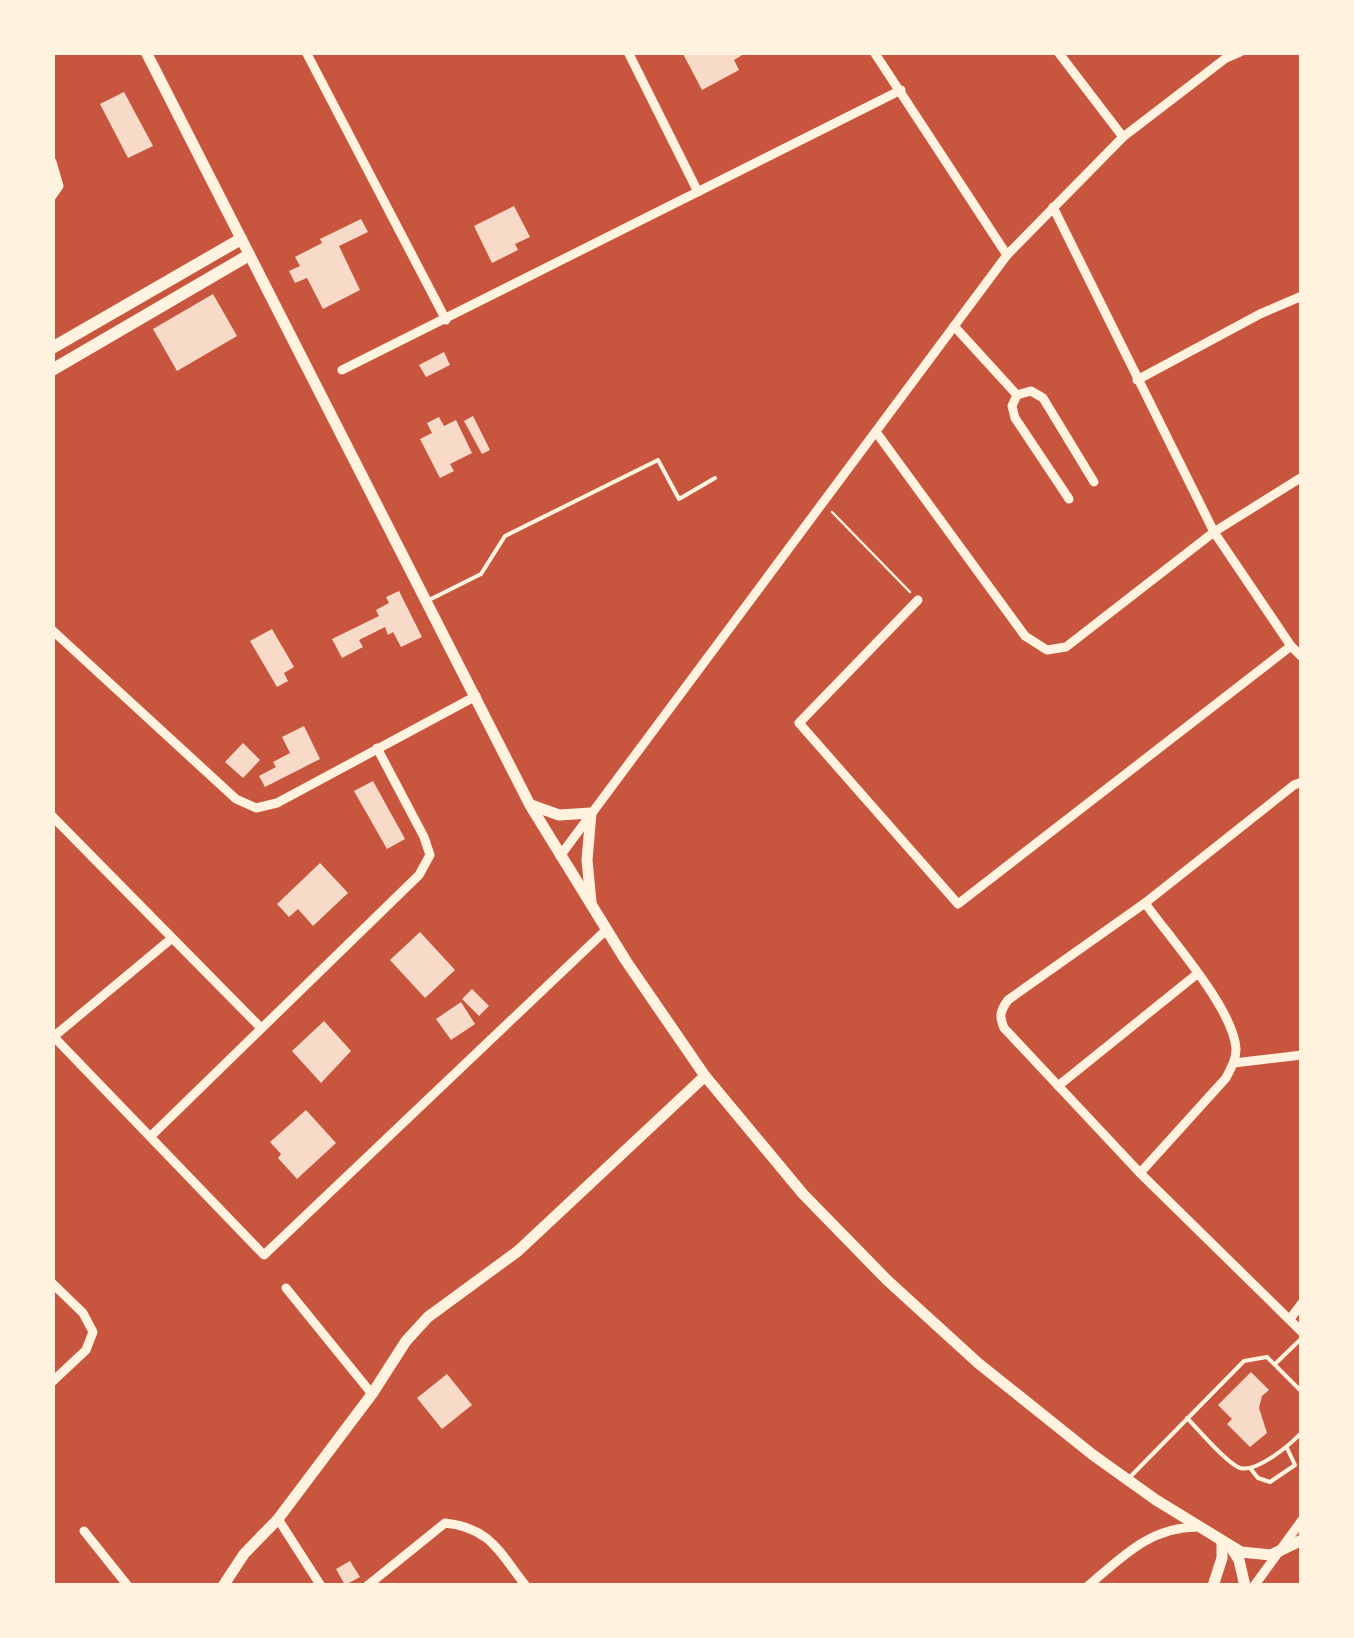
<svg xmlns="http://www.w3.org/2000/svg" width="1354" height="1638" font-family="Lato,sans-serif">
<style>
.building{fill:#f7dbc8}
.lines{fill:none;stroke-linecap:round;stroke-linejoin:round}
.path{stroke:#fff3e0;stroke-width:2.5}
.service{stroke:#fff3e0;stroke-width:4}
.minor{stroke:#fff3e0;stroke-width:9}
.tertiary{stroke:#fff3e0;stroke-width:11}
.secondary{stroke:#fff3e0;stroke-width:12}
</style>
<rect width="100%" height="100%" fill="#c8553d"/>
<!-- building -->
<g class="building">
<polygon points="682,52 747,52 734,60 739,70 702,90"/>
<polygon points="124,92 153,146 128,158 100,104"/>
<polygon points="514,206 530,237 515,244 518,250 492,263 474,226"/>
<polygon points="361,219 368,232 339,246 360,290 323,309 307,278 295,283 289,271 300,266 295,257 322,243 320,239"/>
<polygon points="213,294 237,336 177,371 153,329"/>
<polygon points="444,352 450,365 426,377 419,365"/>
<polygon points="473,416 490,450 482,454 464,421"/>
<polygon points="439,417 444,426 456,420 472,453 450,464 454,471 440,478 420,439 432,433 427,423"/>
<polygon points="399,591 422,637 401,647 393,632 388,635 385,627 359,640 363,647 342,658 332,639 379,616 376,610 389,603 386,597"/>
<polygon points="272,629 294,667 284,673 288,681 277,687 250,641"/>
<polygon points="304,726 320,759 265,787 259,776 276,767 273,762 290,753 282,737"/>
<polygon points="243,743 260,760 243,778 225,762"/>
<polygon points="373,781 405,839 387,849 354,791"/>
<polygon points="320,863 348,893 313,926 298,909 289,917 277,904"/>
<polygon points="420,932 455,970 425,998 390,960"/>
<polygon points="472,989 489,1006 479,1016 462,999"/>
<polygon points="461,1002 475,1024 451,1040 436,1019"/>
<polygon points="324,1021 351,1051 321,1083 292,1051"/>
<polygon points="306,1110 336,1143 297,1179 278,1158 281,1154 270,1142"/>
<polygon points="1251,1372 1269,1390 1262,1396 1259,1408 1267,1433 1250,1447 1227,1424 1232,1419 1218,1405"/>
<polygon points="447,1374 472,1405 442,1429 417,1398"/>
<polygon points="350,1561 360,1577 345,1585 336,1569"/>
</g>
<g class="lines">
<!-- path -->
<polyline class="path" points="832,512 910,592"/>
<!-- service -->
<g class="service">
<polyline points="427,601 481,574 505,536 658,460 679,499 715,478"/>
<polyline points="1275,1364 1302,1338"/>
<path d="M 1187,1418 C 1199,1430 1226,1463 1240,1468 C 1257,1473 1291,1444 1302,1432"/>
<polyline points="1250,1468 1258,1478 1270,1482 1295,1465 1287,1448"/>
<polyline points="1130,1477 1244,1361 1267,1357 1302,1392"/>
</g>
<!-- minor -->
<g class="minor">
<polyline points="306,52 446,320"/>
<polyline points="628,52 698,192"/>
<polyline points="874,52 1007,255"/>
<polyline points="1058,52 1123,137"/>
<polyline points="52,162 59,186 52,196"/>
<polyline points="1053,207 1214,532 1291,646 1302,657"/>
<polyline points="954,326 1017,395"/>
<polyline points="342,370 901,90"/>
<polyline points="1137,380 1260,314 1302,296"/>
<polyline points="876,432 1025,636 1047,650 1066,647 1214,532 1302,477"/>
<polyline points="1069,499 1015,418 1012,406 1017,395 1031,391 1043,398 1094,482"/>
<polyline points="918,600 799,723 958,904 1291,646"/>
<polyline points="52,630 236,799 256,808 277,803 476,696"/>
<path d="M 1302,782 L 1294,785 L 1145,903 L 1008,1000 C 1000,1011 999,1016 1004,1028 L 1140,1173 L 1302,1332"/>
<polyline points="52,816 261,1028"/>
<polyline points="560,856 1007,255 1123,137 1226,58 1240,52"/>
<polyline points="54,1037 264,1255 606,930"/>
<polyline points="52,1038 171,939"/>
<polyline points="1234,1063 1302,1055"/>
<polyline points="1058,1086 1197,974"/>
<polyline points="151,1136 419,875 430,855 424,837 377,748"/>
<path d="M 1140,1173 L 1226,1078 C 1231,1068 1236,1060 1236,1049 C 1234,1009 1169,937 1145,903"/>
<polyline points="52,1283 83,1313 93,1332 86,1350 52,1382"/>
<polyline points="286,1288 372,1394"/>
<polyline points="1290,1319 1302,1303"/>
<polyline points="278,1519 321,1586"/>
<polyline points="84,1531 128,1586"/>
<path d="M 367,1586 L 445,1523 C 491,1528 499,1552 526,1586"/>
<path d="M 1088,1586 C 1122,1557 1150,1527 1197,1527"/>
<polyline points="1254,1586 1302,1520"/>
</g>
<!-- tertiary -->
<g class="tertiary">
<polyline points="146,52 530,805 626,961 705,1076 803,1194 887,1280 978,1363 1093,1455 1156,1500 1241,1552 1271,1555 1302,1540"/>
<polyline points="531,805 559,815 591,813 587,860 591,902"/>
<polyline points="1232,1549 1239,1560 1245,1586"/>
<polyline points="223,1586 244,1554 278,1519 372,1394 406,1341 428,1317 518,1251 705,1076"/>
<polyline points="1213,1586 1222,1558 1222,1542"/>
</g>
<!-- secondary -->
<g class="secondary">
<polyline points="52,348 241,239"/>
<polyline points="52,370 249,255"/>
</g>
</g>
<!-- border -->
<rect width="1354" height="1638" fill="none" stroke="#fff3e0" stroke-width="110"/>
</svg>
